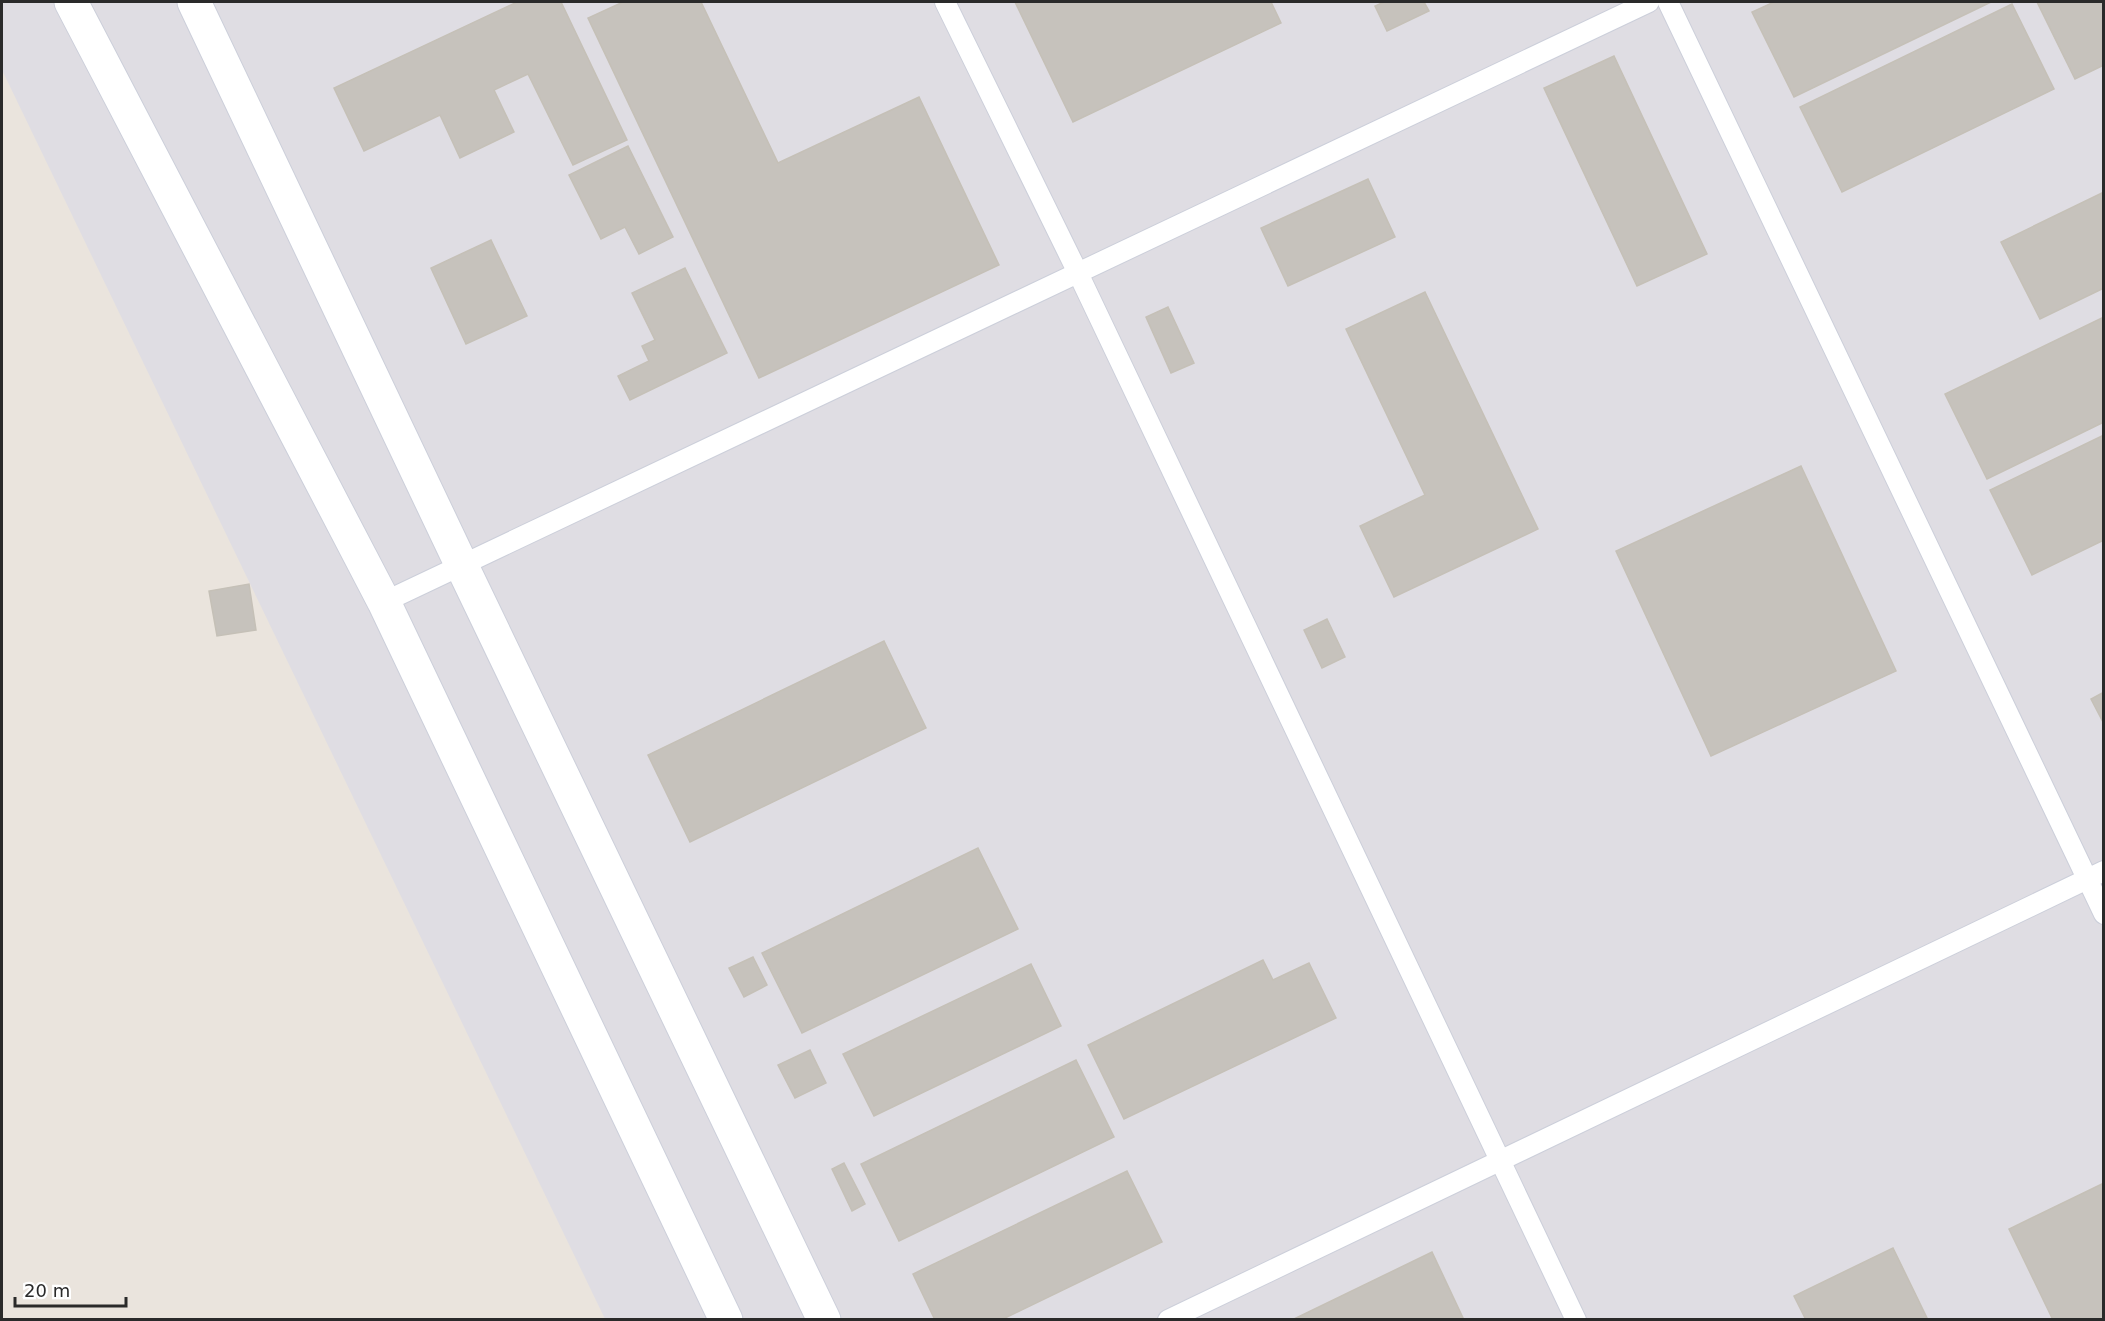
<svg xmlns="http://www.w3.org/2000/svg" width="2105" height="1321" font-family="'DejaVu Sans',sans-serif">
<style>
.industrial{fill:#dfdde3}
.building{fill:#c6c2bc;stroke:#c5c0b7;stroke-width:1.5}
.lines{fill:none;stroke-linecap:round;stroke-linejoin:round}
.service-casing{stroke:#cccfda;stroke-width:22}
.tertiary-casing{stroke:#cccfda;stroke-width:35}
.service{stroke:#fff;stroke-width:20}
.tertiary{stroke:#fff;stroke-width:33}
</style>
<rect width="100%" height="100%" fill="#eae4dd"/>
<!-- industrial -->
<polygon class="industrial" points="2,2 2103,2 2103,1319 605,1319 2,70"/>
<!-- building -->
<g class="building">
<polygon points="517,2 561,2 627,140 573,165 528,74 494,90 514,132 460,158 440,115 364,151 334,88"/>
<polygon points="623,2 701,2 778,163 919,97 999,265 759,378 588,18"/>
<polygon points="1015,2 1271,2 1281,23 1073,122"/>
<polygon points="1384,2 1424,2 1429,11 1387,31 1375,6"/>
<polygon points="1774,2 1991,2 1794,97 1752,12"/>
<polygon points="2037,2 2104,2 2104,65 2075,79"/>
<polygon points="2012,4 2054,89 1842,192 1800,107"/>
<polygon points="1614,56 1707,254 1637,286 1544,88"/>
<polygon points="628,146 673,237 639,254 625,227 601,239 569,175"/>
<polygon points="1368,179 1395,237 1288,286 1261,228"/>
<polygon points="2104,192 2104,288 2040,319 2001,242"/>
<polygon points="491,240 527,316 466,344 431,268"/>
<polygon points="685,268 727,353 630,400 618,376 649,361 642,346 655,340 632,293"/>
<polygon points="1425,292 1538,529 1394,597 1360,526 1425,495 1346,329"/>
<polygon points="1168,307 1194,363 1171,373 1146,317"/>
<polygon points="2104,317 2104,422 1987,479 1945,394"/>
<polygon points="2104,435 2104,540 2032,575 1990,490"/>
<polygon points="1801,466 1896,671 1711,756 1616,551"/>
<polygon points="249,584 256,630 217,636 209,591"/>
<polygon points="1327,619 1345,657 1322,668 1304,630"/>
<polygon points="884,641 926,728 690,842 648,755"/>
<polygon points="2104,692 2104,724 2091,699"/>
<polygon points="978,848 1018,929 802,1033 762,953"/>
<polygon points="753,957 767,985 744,997 729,968"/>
<polygon points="1263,960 1273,980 1309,963 1336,1018 1124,1119 1088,1045"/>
<polygon points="1031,964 1061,1026 874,1116 843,1054"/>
<polygon points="810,1050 826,1083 795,1098 778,1065"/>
<polygon points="1076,1060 1114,1137 899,1241 861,1164"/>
<polygon points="844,1163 865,1204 852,1211 832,1169"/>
<polygon points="1127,1171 1162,1242 1001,1320 935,1320 913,1274"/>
<polygon points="2104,1183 2104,1320 2053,1320 2009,1229"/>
<polygon points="1893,1248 1928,1320 1806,1320 1794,1296"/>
<polygon points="1432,1252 1464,1320 1292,1320"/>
</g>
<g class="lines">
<defs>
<g id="service">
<polyline points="945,2 1078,273 1576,1320"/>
<polyline points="1668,2 2104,914"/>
<polyline points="384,602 1649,2"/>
<polyline points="1168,1320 2104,871"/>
</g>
<g id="tertiary">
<polyline points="71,2 384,602 726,1320"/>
<polyline points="194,2 462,566 824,1320"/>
</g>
</defs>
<!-- service casing -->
<use href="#service" class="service-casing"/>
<!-- tertiary casing -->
<use href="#tertiary" class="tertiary-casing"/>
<!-- service -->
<use href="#service" class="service"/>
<!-- tertiary -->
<use href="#tertiary" class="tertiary"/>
</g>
<!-- border -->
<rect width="2105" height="1321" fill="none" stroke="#2a2a2a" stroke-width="6"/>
<!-- scale -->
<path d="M15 1297v9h111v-9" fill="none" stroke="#2a2a2a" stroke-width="3"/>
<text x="24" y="1297" font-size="18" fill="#2a2a2a" stroke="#ffffff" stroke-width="4.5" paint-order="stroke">20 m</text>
</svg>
